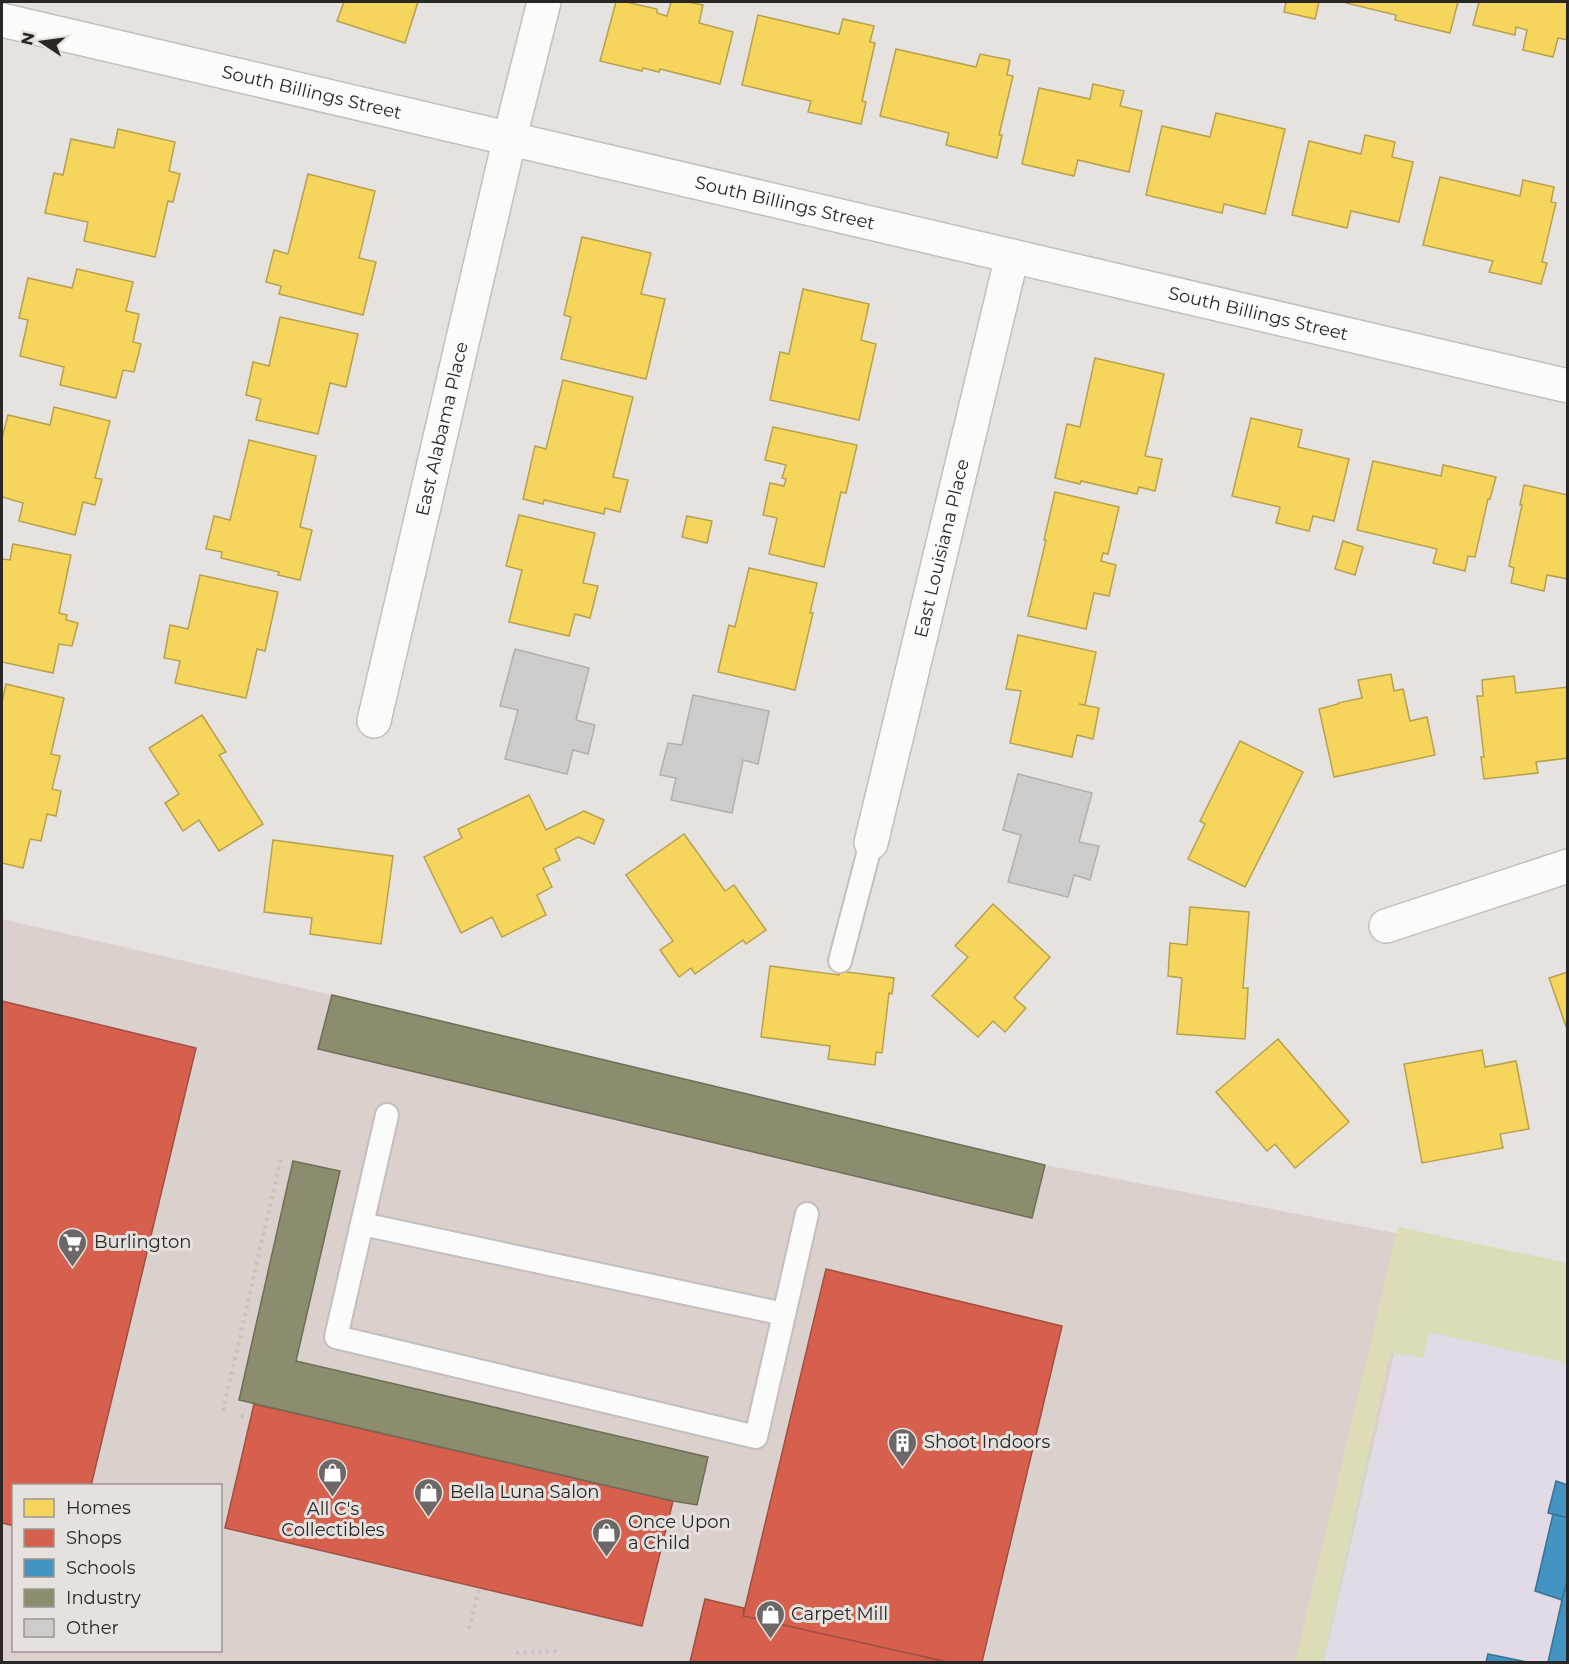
<svg xmlns="http://www.w3.org/2000/svg" width="1569" height="1664" font-family="Montserrat,sans-serif">
<style>
.built{fill:#dad1cd;fill-rule:evenodd}
.education{fill:#e2dae4}
.green{fill:#dcddb7}
.homes{fill:#f6d55c;stroke:#b8a14c;stroke-width:1.5}
.shops{fill:#d6604d;stroke:#a24f41;stroke-width:1.5}
.schools{fill:#4393c3;stroke:#3b7394;stroke-width:1.5}
.industry{fill:#8c8c6e;stroke:#6e6e58;stroke-width:1.5}
.building{fill:#cdcccb;stroke:#b1afae;stroke-width:1.5}
.lines{fill:none;stroke-linecap:round;stroke-linejoin:round}
.service-casing{stroke:#c2bfbe;stroke-width:26}
.minor-casing{stroke:#c2bfbe;stroke-width:36}
.path{stroke:#c4c3c3;stroke-width:4;stroke-dasharray:3 4.5;stroke-linecap:butt}
.service{stroke:#fbfbfa;stroke-width:22}
.minor{stroke:#fbfbfa;stroke-width:33}
.labels{text-anchor:middle;dominant-baseline:central;stroke-width:6;stroke-linejoin:round;paint-order:stroke}
.street-label{font-size:18px;fill:#292726;stroke:#e7e1de}
.poi-label{font-size:18px;fill:#292726;stroke:#e7e1de;text-anchor:start}
</style>
<rect width="100%" height="100%" fill="#e5e2e0"/>
<!-- built -->
<path class="built" d="M 2,919 L 332,995 L 1045,1165 L 1421,1238 L 1324,1662 L 2,1662 ZM 14,1486 L 220,1486 L 220,1650 L 14,1650 Z"/>
<!-- education -->
<polygon class="education" points="1421,1238 1567,1318 1567,1662 1324,1662"/>
<!-- green -->
<polygon class="green" points="1398,1227 1567,1263 1567,1363 1429,1332 1423,1358 1390,1353 1323,1662 1295,1662"/>
<!-- homes -->
<g class="homes">
<polygon points="344,2 418,2 405,43 337,21"/>
<polygon points="616,2 626,2 657,9 657,13 667,16 671,2 688,2 703,5 699,23 733,32 720,84 660,69 659,72 643,68 642,71 600,61"/>
<polygon points="1286,2 1319,2 1315,19 1284,12"/>
<polygon points="1346,2 1458,2 1450,33 1395,20 1396,15 1346,3"/>
<polygon points="1479,2 1568,2 1568,40 1558,38 1553,57 1523,50 1527,30 1516,27 1515,35 1473,25"/>
<polygon points="758,15 839,34 843,19 874,26 870,42 875,43 862,101 866,102 861,124 808,112 811,101 742,85"/>
<polygon points="896,49 976,67 980,54 1010,60 1007,75 1013,76 999,135 1002,135 997,158 946,145 949,133 880,116"/>
<polygon points="1093,84 1124,91 1120,106 1142,111 1129,172 1078,160 1074,176 1022,164 1039,88 1090,99"/>
<polygon points="1216,113 1285,129 1265,214 1224,204 1222,213 1146,195 1162,126 1210,137"/>
<polygon points="118,129 175,142 169,171 180,174 173,202 168,201 155,257 84,241 88,222 45,213 54,173 63,175 71,139 114,148"/>
<polygon points="1365,135 1395,142 1392,157 1413,162 1399,222 1351,211 1347,228 1292,215 1309,141 1361,154"/>
<polygon points="308,174 375,191 359,258 376,262 363,315 279,294 281,286 266,282 274,250 288,254"/>
<polygon points="1440,177 1520,196 1523,180 1554,187 1551,202 1556,203 1542,262 1547,263 1541,284 1489,272 1493,261 1423,245"/>
<polygon points="582,237 651,253 641,294 665,299 646,379 561,359 571,317 564,315"/>
<polygon points="77,269 133,282 126,311 139,314 133,342 141,344 134,372 123,370 116,398 60,385 64,367 20,356 28,320 19,318 28,278 72,288"/>
<polygon points="803,289 869,304 861,340 876,344 859,420 770,400 780,352 789,354"/>
<polygon points="280,317 358,334 346,387 330,383 318,434 256,420 261,399 246,395 253,362 269,366"/>
<polygon points="1095,358 1164,374 1145,456 1162,459 1155,491 1139,487 1137,494 1081,481 1080,484 1055,478 1067,424 1080,427"/>
<polygon points="563,380 633,397 613,477 628,480 620,512 605,508 604,514 544,500 543,504 523,499 535,446 546,449"/>
<polygon points="54,407 110,421 95,478 102,479 95,505 83,502 75,535 19,521 23,503 2,497 2,438 8,415 50,425"/>
<polygon points="1251,418 1302,430 1298,447 1349,459 1334,521 1313,516 1309,531 1276,523 1280,507 1232,496"/>
<polygon points="773,427 857,445 846,493 841,492 824,567 769,554 777,518 763,515 770,483 784,486 786,479 782,478 786,465 765,460"/>
<polygon points="249,440 316,456 300,527 312,530 300,580 278,575 279,572 221,558 222,552 206,549 214,516 230,520"/>
<polygon points="1373,461 1441,476 1443,465 1496,477 1490,499 1488,499 1475,557 1468,556 1465,571 1433,563 1437,549 1357,530"/>
<polygon points="1524,485 1568,495 1568,579 1547,575 1544,591 1511,583 1514,568 1509,566 1522,505 1520,505"/>
<polygon points="1055,492 1119,507 1108,554 1103,553 1101,561 1116,565 1109,596 1094,593 1086,629 1028,616 1046,540 1044,540"/>
<polygon points="519,515 595,533 583,583 598,586 590,618 575,614 569,636 509,622 522,570 506,566"/>
<polygon points="687,516 712,521 707,543 682,537"/>
<polygon points="1343,541 1363,547 1355,575 1335,569"/>
<polygon points="13,544 71,555 59,613 67,615 66,620 78,623 72,646 59,644 53,673 2,662 2,559 10,560"/>
<polygon points="749,568 817,583 810,613 813,613 795,690 718,672 729,625 735,627"/>
<polygon points="200,575 278,592 265,651 257,649 246,698 175,683 180,661 164,658 170,625 188,629"/>
<polygon points="1018,635 1096,652 1085,705 1079,704 1099,708 1093,739 1077,735 1072,757 1010,743 1021,691 1006,689"/>
<polygon points="1391,674 1394,691 1403,689 1410,721 1427,717 1435,755 1334,777 1319,709 1338,704 1338,703 1362,698 1358,680"/>
<polygon points="1514,676 1516,693 1568,687 1568,758 1536,762 1538,773 1484,779 1481,757 1484,757 1477,696 1483,696 1482,680"/>
<polygon points="6,684 64,698 51,754 60,756 52,789 61,791 56,816 47,814 41,841 30,839 23,868 2,863 2,702"/>
<polygon points="202,715 226,752 219,755 263,824 219,851 199,820 183,831 165,803 179,794 149,748"/>
<polygon points="1240,741 1303,772 1245,887 1188,859 1205,824 1200,821"/>
<polygon points="529,795 546,830 584,811 604,820 594,844 578,837 555,849 560,860 543,868 552,887 537,895 546,915 502,937 492,917 461,933 424,857 462,838 458,829"/>
<polygon points="684,834 725,891 734,885 766,930 746,944 743,940 695,974 691,968 679,977 660,950 673,941 626,875"/>
<polygon points="273,840 393,856 381,944 310,934 312,918 264,912"/>
<polygon points="993,904 1050,957 1014,998 1026,1008 1005,1032 993,1021 978,1037 932,996 968,957 955,946"/>
<polygon points="1190,907 1249,912 1243,988 1248,988 1245,1039 1177,1034 1182,978 1168,976 1170,943 1187,945"/>
<polygon points="770,966 839,975 839,971 894,978 892,994 889,993 882,1053 876,1052 875,1065 828,1059 830,1046 761,1037"/>
<polygon points="1568,972 1568,1032 1549,978"/>
<polygon points="1278,1039 1349,1122 1295,1168 1275,1144 1267,1151 1216,1092"/>
<polygon points="1482,1050 1485,1067 1516,1061 1529,1129 1500,1134 1503,1148 1422,1163 1404,1064"/>
</g>
<!-- shops -->
<g class="shops">
<polygon points="2,1001 196,1048 91,1486 14,1486 14,1526 2,1523"/>
<polygon points="826,1269 1062,1326 982,1662 947,1662 743,1616"/>
<polygon points="254,1404 673,1501 642,1626 225,1528"/>
<polygon points="705,1599 744,1608 743,1616 947,1662 690,1662"/>
</g>
<!-- schools -->
<g class="schools">
<polygon points="1556,1481 1568,1485 1568,1518 1548,1513"/>
<polygon points="1553,1514 1568,1518 1568,1577 1562,1600 1535,1591"/>
<polygon points="1568,1577 1568,1662 1548,1662 1562,1600"/>
<polygon points="1488,1654 1527,1662 1486,1662"/>
</g>
<!-- industry -->
<g class="industry">
<polygon points="332,995 1045,1165 1032,1218 318,1049"/>
<polygon points="293,1161 340,1171 296,1361 708,1457 697,1505 673,1501 239,1400"/>
</g>
<!-- building -->
<g class="building">
<polygon points="515,649 589,668 576,720 595,725 588,754 573,750 567,774 505,759 518,710 500,706"/>
<polygon points="693,695 769,711 758,764 743,760 732,813 671,800 676,778 660,775 668,743 682,745"/>
<polygon points="1018,774 1092,793 1079,842 1099,846 1090,880 1074,875 1068,897 1008,882 1021,835 1003,830"/>
</g>
<g class="lines">
<defs>
<g id="service">
<polyline points="840,961 871,843"/>
<polyline points="387,1115 336,1337 756,1437 807,1214"/>
<polyline points="362,1224 784,1314"/>
</g>
<g id="minor">
<path id="s1" d="M 2,20 L 1568,386"/>
<path id="s2" d="M 374,721 L 510,137 L 544,2"/>
<path id="s3" d="M 871,843 L 1012,256"/>
<polyline points="1386,926 1568,866"/>
</g>
</defs>
<!-- service casing -->
<use href="#service" class="service-casing"/>
<!-- minor casing -->
<use href="#minor" class="minor-casing"/>
<!-- path -->
<g class="path">
<polyline points="223,1411 281,1158"/>
<polyline points="241,1416 247,1417"/>
<polyline points="469,1629 479,1589"/>
<polyline points="516,1653 557,1651"/>
</g>
<!-- service -->
<use href="#service" class="service"/>
<!-- minor -->
<use href="#minor" class="minor"/>
</g>
<!-- icons -->
<defs>
<symbol id="supermarket-pin" viewBox="-11 -11 22 30"><path d="M0 17L-7.5 6A9.5 9.5 0 1 1 7.5 6Z" fill="#6b6867" stroke="#e7e1de"/><path d="M-6-5.5h2.5l.6 2H6L4.5 2H-2.5L-4.4-4H-6ZM-1.5 3.2a1.3 1.3 0 1 0 .1 0ZM3 3.2a1.3 1.3 0 1 0 .1 0Z" fill="#fff"/></symbol>
<symbol id="building-pin" viewBox="-11 -11 22 30"><path d="M0 17L-7.5 6A9.5 9.5 0 1 1 7.5 6Z" fill="#6b6867" stroke="#e7e1de"/><path d="M-4-6H4V6H1V3H-1V6H-4ZM-2.5-4.3h1.7v1.8h-1.7ZM.8-4.3h1.7v1.8H.8ZM-2.5-1h1.7V.8h-1.7ZM.8-1h1.7V.8H.8Z" fill="#fff"/></symbol>
<symbol id="shop-pin" viewBox="-11 -11 22 30"><path d="M0 17L-7.5 6A9.5 9.5 0 1 1 7.5 6Z" fill="#6b6867" stroke="#e7e1de"/><path d="M-5-2.5h2.3a2.7 3.5 0 0 1 5.4 0H5L5.5 6h-11ZM-1.5-2.5h3a1.5 2.3 0 0 0-3 0Z" fill="#fff"/></symbol>
</defs>
<g fill-rule="evenodd">
<use href="#supermarket-pin" x="56" y="1226" width="33" height="45"/>
<use href="#building-pin" x="886" y="1426" width="33" height="45"/>
<use href="#shop-pin" x="316" y="1456" width="33" height="45"/>
<use href="#shop-pin" x="412" y="1476" width="33" height="45"/>
<use href="#shop-pin" x="590" y="1516" width="33" height="45"/>
<use href="#shop-pin" x="754" y="1598" width="33" height="45"/>
</g>
<g class="labels">
<!-- street labels -->
<g class="street-label">
<text stroke="none"><textPath href="#s1" startOffset="318">South Billings Street</textPath></text>
<text stroke="none"><textPath href="#s1" startOffset="804">South Billings Street</textPath></text>
<text stroke="none"><textPath href="#s1" startOffset="1290">South Billings Street</textPath></text>
<text stroke="none"><textPath href="#s2" startOffset="300">East Alabama Place</textPath></text>
<text stroke="none"><textPath href="#s3" startOffset="303">East Louisiana Place</textPath></text>
</g>
<!-- poi labels -->
<g class="poi-label">
<text x="94" y="1242">Burlington</text>
<text x="924" y="1442">Shoot Indoors</text>
<text x="450" y="1492">Bella Luna Salon</text>
<text x="333" y="1509" text-anchor="middle">All C's<tspan x="333" dy="21">Collectibles</tspan></text>
<text x="628" y="1522">Once Upon<tspan x="628" dy="21">a Child</tspan></text>
<text x="791" y="1614">Carpet Mill</text>
</g>
</g>
<!-- border -->
<rect width="1569" height="1664" fill="none" stroke="#292726" stroke-width="6"/>
<!-- legend -->
<rect x="12" y="1484" width="210" height="168" fill="#e7e1de" stroke="#9b9794" stroke-width="1.5"/>
<rect x="24" y="1499" width="30" height="18" fill="#f6d55c" stroke="#9b9794" stroke-width="1.5"/>
<text x="66" y="1514" font-size="18" fill="#292726">Homes</text>
<rect x="24" y="1529" width="30" height="18" fill="#d6604d" stroke="#9b9794" stroke-width="1.5"/>
<text x="66" y="1544" font-size="18" fill="#292726">Shops</text>
<rect x="24" y="1559" width="30" height="18" fill="#4393c3" stroke="#9b9794" stroke-width="1.5"/>
<text x="66" y="1574" font-size="18" fill="#292726">Schools</text>
<rect x="24" y="1589" width="30" height="18" fill="#8c8c6e" stroke="#9b9794" stroke-width="1.5"/>
<text x="66" y="1604" font-size="18" fill="#292726">Industry</text>
<rect x="24" y="1619" width="30" height="18" fill="#cdcccb" stroke="#9b9794" stroke-width="1.5"/>
<text x="66" y="1634" font-size="18" fill="#292726">Other</text>
<!-- north arrow -->
<g transform="translate(42 42) rotate(283)" stroke="#e7e1de" stroke-width="4.5" paint-order="stroke">
<path d="M0-4.5L10 22L0 15L-10 22Z" fill="#292726"/>
<text y="-9" font-size="16" font-weight="bold" text-anchor="middle" fill="#292726">N</text>
</g>
</svg>
